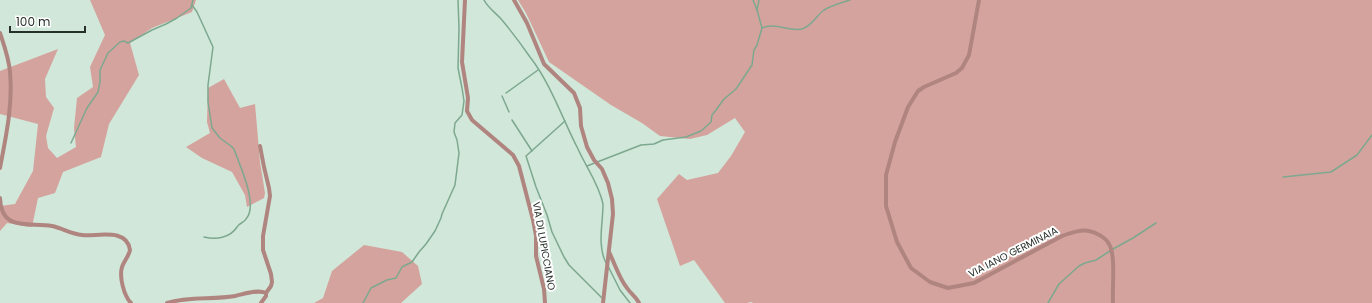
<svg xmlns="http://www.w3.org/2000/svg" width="1372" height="303" font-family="Poppins,sans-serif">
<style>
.forest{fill:#d5a39d}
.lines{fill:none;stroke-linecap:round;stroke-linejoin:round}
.stream{stroke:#7da88f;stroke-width:1.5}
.street{stroke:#b08580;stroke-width:4}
.labels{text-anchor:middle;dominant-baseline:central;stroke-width:4;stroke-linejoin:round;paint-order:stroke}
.street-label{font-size:10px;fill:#272f2a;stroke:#fff}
</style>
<rect width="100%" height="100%" fill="#d0e7d9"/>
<!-- forest -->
<g class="forest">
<polygon points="90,0 196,0 192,12 152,28 130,43 139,75 109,124 101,157 63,172 55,193 38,198 32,227 7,223 0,231 0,206 15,204 33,171 38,124 0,114 0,71 58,49 45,79 46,97 54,108 46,136 48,148 57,158 76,147 74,128 77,98 93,87 90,67 105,35"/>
<polygon points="518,0 1372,0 1372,303 753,303 751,302 747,303 725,303 694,260 680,266 657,199 679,174 687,180 718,173 731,156 745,132 735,118 707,135 690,139 660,136 642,123 611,105 549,62 526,13"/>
<polygon points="224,79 240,108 255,104 260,162 265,193 264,198 247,207 245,195 232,172 202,158 186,147 210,133 207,122 208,88"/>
<polygon points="364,245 402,252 418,266 422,284 401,303 314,303 323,298 332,271"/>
</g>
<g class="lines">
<!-- stream -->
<g class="stream">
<path d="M 484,0 C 488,8 496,13 502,20 C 512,32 521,44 530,57 C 551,84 562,118 578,149 C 586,167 599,184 603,204 C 603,224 597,245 606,263"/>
<polyline points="753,0 757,10 762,28"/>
<path d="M 192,5 L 197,12 L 213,47 L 208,85 L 208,102 L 212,128 L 220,138 L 231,146 L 234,149 C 239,164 259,205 246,219 C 244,223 239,223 237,227 C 230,238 216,240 204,237"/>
<polyline points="757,10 759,0"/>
<path d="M 762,28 C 775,22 789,32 802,29 C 812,26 816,16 824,10 C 832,5 841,3 850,0"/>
<polyline points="506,93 538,70"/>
<polyline points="502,96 509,112"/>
<polyline points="512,120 532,151"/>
<polyline points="565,121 526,156 536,187 547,215 552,232 564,257 569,265 602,298"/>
<polyline points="71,143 87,108 98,92 100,82 100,70 108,53 120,42 124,41 128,43 152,30 166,24 177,18 191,8 193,0"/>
<polyline points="587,166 641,145 654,144 663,140 686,137 701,131 711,122 712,115 716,110 724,99 736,89 752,65 754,50 757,45 762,28"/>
<polyline points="1283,177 1331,172 1357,155 1372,135"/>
<polyline points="1113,249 1133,238 1156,223"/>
<polyline points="608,266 620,290 630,303"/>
<polyline points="363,303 371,288 387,280 396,278 402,267 412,262 419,252 426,244 435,231 441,218 442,214 455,185 459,153 457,140 454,132 455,123 462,115 464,101 462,88 458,68 459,28 458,0"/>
<polyline points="1048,303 1059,284 1079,266 1085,263 1096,260 1110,251"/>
</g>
<!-- street -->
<g class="street">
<polyline points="465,0 462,62 468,98 467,111 472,120 513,155 519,166 533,220 536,236 536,256 544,289 545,303"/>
<polyline points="514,0 527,23 544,64 574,93 580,108 581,126 587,147 594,160 602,169 608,183 612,199 613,214 603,303"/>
<path d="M 979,0 L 969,55 L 962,68 L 956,73 L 924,87 L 918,91 L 908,107 L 895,142 L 886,175 L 886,206 L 897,242 L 911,268 L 930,282 L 948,288 L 974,283 L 1062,236 C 1070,233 1081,229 1089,231 C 1096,232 1106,238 1109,244 C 1116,255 1112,289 1113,303"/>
<path d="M 0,33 C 4,45 9,59 10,72 C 13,105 6,136 0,168"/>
<polyline points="260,146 264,167 269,188 270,196 263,236 263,250 271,274 272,282 271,286 266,293"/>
<path d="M 0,198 C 1,232 29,222 52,226 C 62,228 71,234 82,235 C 96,237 127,227 130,250 C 129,256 124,261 122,267 C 119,277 124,296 131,303"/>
<path d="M 609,252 C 615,264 619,278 627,288 C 631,294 636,297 639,303"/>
<path d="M 167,303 C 189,296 213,300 235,296 C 244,294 258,289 266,293 L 266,296 L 261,303"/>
</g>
</g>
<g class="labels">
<!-- street labels -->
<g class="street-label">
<text transform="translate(544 246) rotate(80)">VIA DI LUPICCIANO</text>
<text transform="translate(1013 252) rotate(-27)">VIA IANO GERMINAIA</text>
</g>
</g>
<!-- scale -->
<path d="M10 26v6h75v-6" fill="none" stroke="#272f2a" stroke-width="2"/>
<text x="16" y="26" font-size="12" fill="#272f2a" stroke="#ffffff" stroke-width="3" paint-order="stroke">100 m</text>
</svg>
